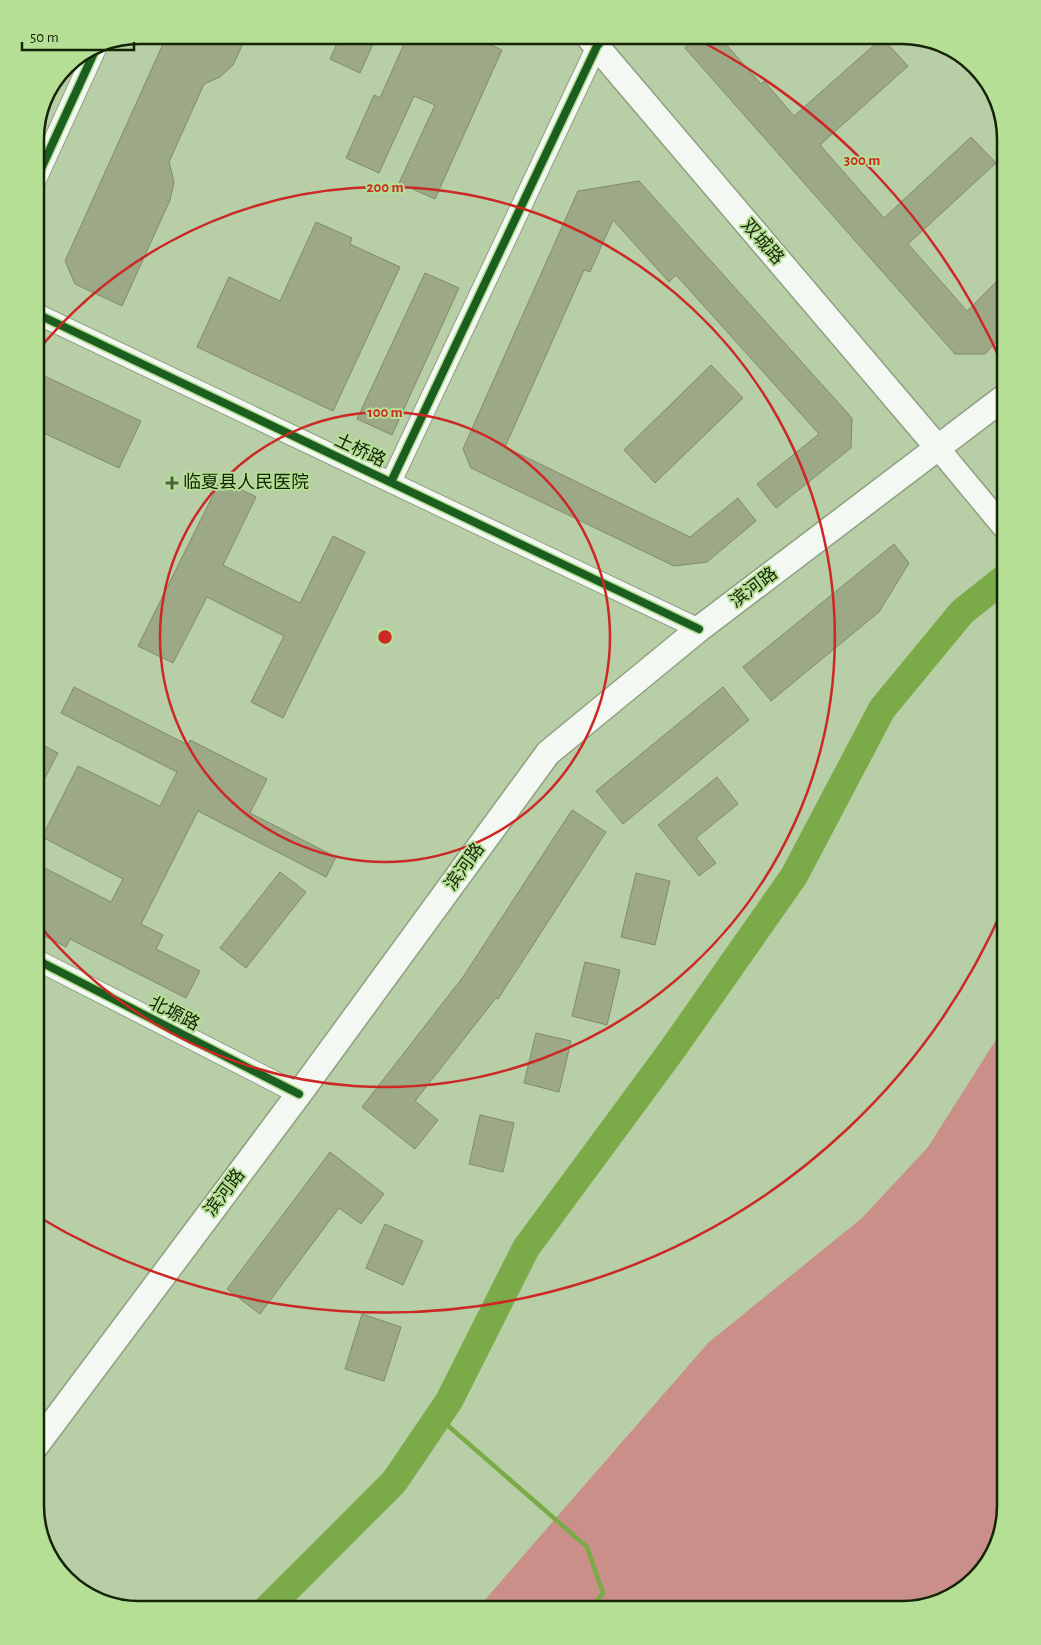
<svg xmlns="http://www.w3.org/2000/svg" width="1041" height="1645" font-family="'Alegreya Sans','Noto Sans SC',sans-serif">
<style>
.forest{fill:#cb8f89}
.lines{fill:none;stroke-linecap:round;stroke-linejoin:round}
.stream{stroke:#7bab48;stroke-width:4.5}
.river{stroke:#7bab48;stroke-width:28}
.building{fill:#9da886;stroke:#818b69}
.tertiary-casing{stroke:#8fa081;stroke-width:22}
.secondary-casing{stroke:#8fa081;stroke-width:25}
.primary-casing{stroke:#8fa081;stroke-width:28}
.tertiary{stroke:#f4f8f2;stroke-width:20}
.secondary{stroke:#f4f8f2;stroke-width:22}
.primary{stroke:#f4f8f2;stroke-width:25}
.cycleway-casing{stroke:#b5df95;stroke-width:11}
.cycleway{stroke:#1b5e20;stroke-width:8}
.ring{fill:none;stroke:#cc2826;stroke-width:2.5}
.poi-dot{fill:#4e603f;stroke:#b5df95;stroke-width:2}
.labels{text-anchor:middle;dominant-baseline:central;stroke-width:4;stroke-linejoin:round;paint-order:stroke}
.street-label{font-size:18px;fill:#152407;stroke:#b5df95}
.poi-label{font-size:18px;fill:#152407;stroke:#b5df95;text-anchor:start}
.rim{fill:none;stroke:#152407;stroke-width:2.5}
.centre{fill:#cc2826;stroke:#b5df95;stroke-width:2.5}
.ring-label{font-size:15px;text-anchor:middle;font-weight:bold;fill:#cc2826;stroke:#b5df95;stroke-width:4;stroke-linejoin:round;paint-order:stroke}
</style>
<rect width="100%" height="100%" fill="#b7cea6"/>
<!-- forest -->
<polygon class="forest" points="1006,1024 1006,1506 992,1558 948,1599 902,1610 479,1610 483,1602 708,1343 862,1218 928,1147"/>
<g class="lines">
<!-- stream -->
<polyline class="stream" points="438,1417 587,1547 603,1593 589,1610"/>
<!-- river -->
<polyline class="river" points="266,1610 394,1482 449,1401 526,1248 672,1050 794,876 882,709 962,612 1006,577"/>
</g>
<!-- building -->
<g class="building">
<polygon points="167,35 247,35 233,65 220,77 204,84 169,162 174,182 170,200 122,306 75,284 65,261"/>
<polygon points="341,35 377,35 360,73 330,59"/>
<polygon points="408,35 469,35 502,50 435,199 399,183 435,105 414,96 379,173 346,158 374,95 380,98"/>
<polygon points="694,35 729,35 724,42 761,84 764,81 794,116 882,38 908,66 820,145 884,218 971,137 996,163 908,244 967,311 1006,272 1006,332 985,354 955,354 685,48"/>
<polygon points="639,181 852,418 851,448 776,508 757,484 819,434 676,275 669,282 613,220 590,272 584,270 505,447 690,537 738,498 756,521 707,562 674,566 471,468 463,449 578,191"/>
<polygon points="316,222 352,238 350,244 400,267 333,411 197,347 229,277 280,301"/>
<polygon points="425,273 459,288 392,435 357,419"/>
<polygon points="711,365 743,398 655,483 624,450"/>
<polygon points="40,374 141,421 119,468 35,429 35,384"/>
<polygon points="221,479 256,497 223,565 300,603 333,536 365,552 283,718 251,702 284,636 207,597 173,663 138,646"/>
<polygon points="894,544 909,563 879,612 771,701 743,667"/>
<polygon points="74,687 188,745 190,740 267,779 250,813 336,857 326,877 198,811 141,924 163,935 156,949 200,971 186,998 70,939 66,947 35,931 35,863 111,902 123,879 42,837 78,766 160,806 177,772 61,713"/>
<polygon points="723,687 749,720 623,824 596,791"/>
<polygon points="35,741 58,753 35,797"/>
<polygon points="717,777 738,804 696,838 716,863 699,876 658,825"/>
<polygon points="572,810 606,832 498,999 496,998 415,1101 438,1120 415,1149 362,1107 463,977"/>
<polygon points="280,872 306,892 246,968 220,948"/>
<polygon points="636,873 670,881 655,945 621,937"/>
<polygon points="585,962 620,970 607,1025 572,1016"/>
<polygon points="536,1033 571,1041 559,1092 524,1083"/>
<polygon points="480,1115 514,1123 503,1172 469,1164"/>
<polygon points="330,1152 384,1194 361,1224 339,1208 260,1314 227,1289"/>
<polygon points="385,1224 423,1241 403,1285 366,1268"/>
<polygon points="362,1314 401,1327 384,1381 345,1369"/>
</g>
<g class="lines">
<defs>
<g id="tertiary">
<polyline points="35,182 98,44"/>
<polyline points="35,313 699,629"/>
<polyline points="391,482 597,46 606,35"/>
<polyline points="35,959 299,1094"/>
</g>
<polyline id="secondary" points="938,448 1006,530"/>
<g id="primary">
<polyline points="587,35 938,448"/>
<polyline points="35,1447 299,1094 548,753 699,629 1006,396"/>
</g>
</defs>
<!-- tertiary casing -->
<use href="#tertiary" class="tertiary-casing"/>
<!-- secondary casing -->
<use href="#secondary" class="secondary-casing"/>
<!-- primary casing -->
<use href="#primary" class="primary-casing"/>
<!-- tertiary -->
<use href="#tertiary" class="tertiary"/>
<!-- secondary -->
<use href="#secondary" class="secondary"/>
<!-- primary -->
<use href="#primary" class="primary"/>
<defs>
<g id="cycleway">
<polyline points="35,182 98,44"/>
<polyline points="35,313 699,629"/>
<polyline points="391,482 597,46 606,35"/>
<polyline points="35,959 299,1094"/>
</g>
</defs>
<!-- cycleway casing -->
<use href="#cycleway" class="cycleway-casing"/>
<!-- cycleway -->
<use href="#cycleway" class="cycleway"/>
</g>
<!-- distance rings -->
<g class="ring">
<circle cx="385" cy="637" r="225"/>
<path d="M35 354A450 450 0 1 1 35 920"/>
<path d="M1004 906A675 675 0 0 1 37 1216M691 36A675 675 0 0 1 1004 368"/>
</g>
<!-- markers -->
<path class="poi-dot" d="M169.5 475.5h5v5h5v5h-5v5h-5v-5h-5v-5h5z"/>
<g class="labels">
<!-- street labels -->
<g class="street-label">
<text transform="translate(762 242) rotate(49)">双城路</text>
<text transform="translate(360 451) rotate(25)">土桥路</text>
<text transform="translate(754 588) rotate(-37)">滨河路</text>
<text transform="translate(465 867) rotate(-54)">滨河路</text>
<text transform="translate(174 1014) rotate(27)">北塬路</text>
<text transform="translate(225 1193) rotate(-53)">滨河路</text>
</g>
<!-- poi labels -->
<g class="poi-label">
<text x="183" y="483">临夏县人民医院</text>
</g>
</g>
<!-- crop -->
<path d="M0 0H1041V1645H0ZM139 44H902A95 95 0 0 1 997 139V1506A95 95 0 0 1 902 1601H139A95 95 0 0 1 44 1506V139A95 95 0 0 1 139 44Z" fill="#b5df95" fill-rule="evenodd"/>
<path class="rim" d="M139 44H902A95 95 0 0 1 997 139V1506A95 95 0 0 1 902 1601H139A95 95 0 0 1 44 1506V139A95 95 0 0 1 139 44Z"/>
<circle cx="385" cy="637" r="8" class="centre"/>
<g class="ring-label">
<text x="862" y="165">300 m</text>
<text x="385" y="192">200 m</text>
<text x="385" y="417">100 m</text>
</g>
<!-- scale -->
<path d="M22 42v8h112v-8" fill="none" stroke="#152407" stroke-width="2.5"/>
<text x="30" y="42" font-size="15" fill="#152407" stroke="#b5df95" stroke-width="4" paint-order="stroke">50 m</text>
</svg>
